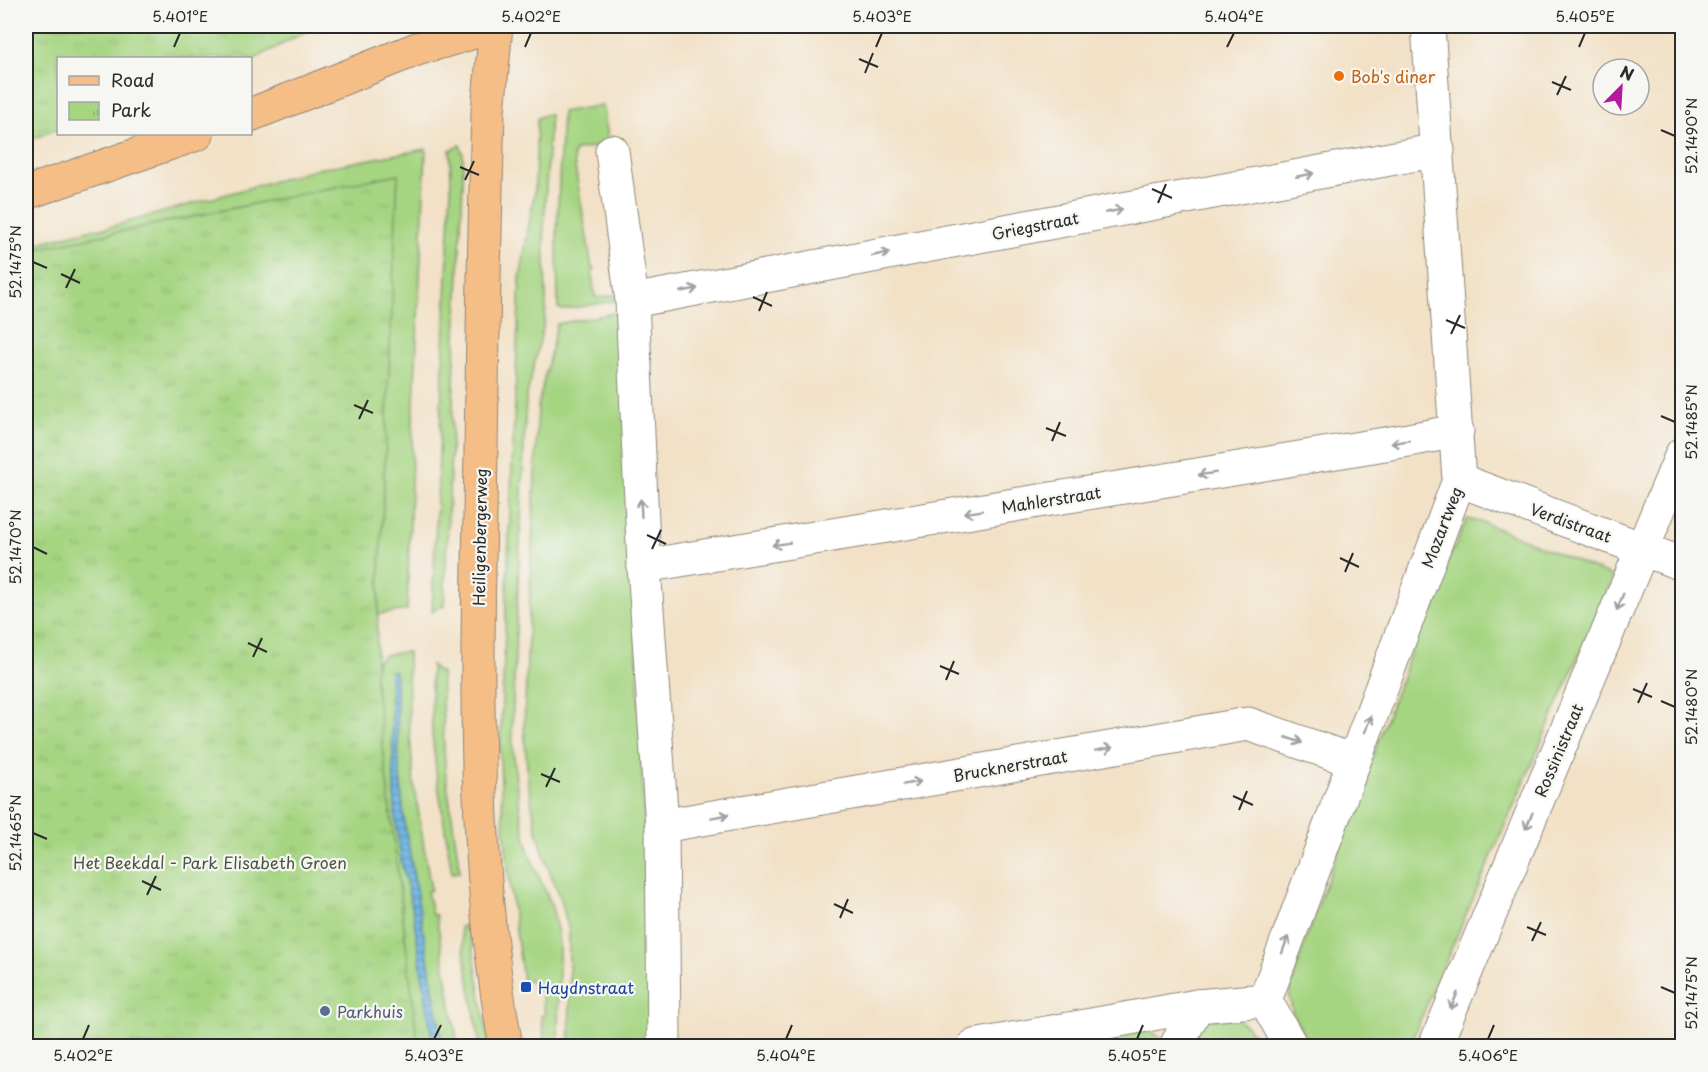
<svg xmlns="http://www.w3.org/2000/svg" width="1708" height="1072" font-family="'Playpen Sans',sans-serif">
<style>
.green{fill:#a6d582;stroke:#688056;stroke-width:1.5}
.park{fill:url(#park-tufts);stroke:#688056;stroke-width:1.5}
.water{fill:url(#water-rules);stroke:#4c7088;stroke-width:1.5}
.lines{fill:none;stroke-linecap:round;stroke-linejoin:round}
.minor-casing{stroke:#8e8678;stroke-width:35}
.major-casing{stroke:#8e8678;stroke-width:35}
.minor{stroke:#fff;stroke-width:33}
.major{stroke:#f6be87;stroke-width:33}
.oneway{stroke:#a0a0a0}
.ticks{fill:none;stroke:#2b2b2b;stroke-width:2}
.food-dot{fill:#e8710a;stroke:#f6f6f2;stroke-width:2}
.transit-dot{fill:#1a4fb4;stroke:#f6f6f2;stroke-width:2}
.service-dot{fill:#5c6f8a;stroke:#f6f6f2;stroke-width:2}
.labels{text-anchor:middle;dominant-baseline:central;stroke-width:4.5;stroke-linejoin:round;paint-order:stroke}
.food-label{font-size:16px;fill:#c56008;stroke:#f6f6f2;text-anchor:start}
.street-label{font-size:16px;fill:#2b2b2b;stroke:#f6f6f2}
.park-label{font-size:16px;fill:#4a5641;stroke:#f6f6f2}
.transit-label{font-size:16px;fill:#164399;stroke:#f6f6f2;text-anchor:start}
.service-label{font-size:16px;fill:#4e5e75;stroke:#f6f6f2;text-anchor:start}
.neatline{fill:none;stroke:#2b2b2b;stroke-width:2}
.ticks-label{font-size:15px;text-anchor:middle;fill:#2b2b2b}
</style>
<defs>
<pattern id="park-tufts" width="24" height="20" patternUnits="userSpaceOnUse" patternTransform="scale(1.5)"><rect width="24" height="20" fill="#a6d582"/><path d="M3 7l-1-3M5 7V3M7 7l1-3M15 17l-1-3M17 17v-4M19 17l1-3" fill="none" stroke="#8fb770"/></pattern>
<pattern id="water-rules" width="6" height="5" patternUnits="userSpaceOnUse" patternTransform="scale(1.5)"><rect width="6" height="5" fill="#6db4e4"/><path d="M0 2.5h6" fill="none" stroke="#5a93b9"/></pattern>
</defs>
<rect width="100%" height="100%" fill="#f6f6f2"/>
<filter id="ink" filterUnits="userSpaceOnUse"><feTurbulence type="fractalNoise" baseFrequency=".0167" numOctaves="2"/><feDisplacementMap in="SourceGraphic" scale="12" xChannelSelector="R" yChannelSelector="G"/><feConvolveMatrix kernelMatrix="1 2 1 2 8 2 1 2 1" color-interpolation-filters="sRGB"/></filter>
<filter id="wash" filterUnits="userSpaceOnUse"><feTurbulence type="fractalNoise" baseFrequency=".008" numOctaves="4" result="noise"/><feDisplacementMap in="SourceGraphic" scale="24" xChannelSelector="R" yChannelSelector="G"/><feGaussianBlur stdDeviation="1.35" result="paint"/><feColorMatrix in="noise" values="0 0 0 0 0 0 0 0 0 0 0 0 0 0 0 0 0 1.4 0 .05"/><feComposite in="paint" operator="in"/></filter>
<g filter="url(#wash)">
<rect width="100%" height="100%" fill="#f2e1c6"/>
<!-- green -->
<g class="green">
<polygon points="603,105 609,145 576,150 573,155 592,268 595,269 592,275 595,296 598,298 619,294 618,300 562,310 558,308 557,233 562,112"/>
<path d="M 548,114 L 550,115 L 544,223 L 546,301 L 545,319 L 526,399 L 512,728 C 514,770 518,811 529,852 C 534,868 542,883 549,899 C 555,914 557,929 559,944 L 558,1046 L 541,1046 L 540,1042 L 545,1040 L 541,1016 L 545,1015 L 541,990 L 534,991 L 532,980 L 523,981 C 512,904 501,827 500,750 L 520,279 L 535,188 L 537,118 Z"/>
<polygon points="460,145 463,155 463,182 444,607 441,606 432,612 451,187 450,150"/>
<polygon points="426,149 413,423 407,610 373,615 392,178 26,251 26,246 93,229 106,228 317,169"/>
<polygon points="620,312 622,313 654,1046 570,1046 569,931 561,899 548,868 536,827 528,781 524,727 538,406 557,324"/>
<polygon points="1467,519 1485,523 1613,577 1409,1046 1310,1046 1293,1014 1289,995 1303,946 1426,611"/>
<path d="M 408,652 L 409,722 L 414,785 L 431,890 L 427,891 L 432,915 L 436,915 L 458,1046 L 411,1046 L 392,889 L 374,671 C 376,652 393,653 408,652 Z"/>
<polygon points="431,665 438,672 441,673 445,769 460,872 452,873 436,771 432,733"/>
<polygon points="469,925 489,1046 480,1046 460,927"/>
<polygon points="1234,1017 1248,1027 1261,1046 1188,1046 1202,1020"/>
<polygon points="1148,1029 1168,1043 1167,1046 1049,1046"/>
</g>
<!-- park -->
<g class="park">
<polygon points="26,26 316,26 251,61 250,58 58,58 58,129 26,141"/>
<polygon points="398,174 375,679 418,1046 26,1046 26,251"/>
</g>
<!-- water -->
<polygon class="water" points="390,671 395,671 396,681 399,764 404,819 443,1046 433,1046 412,907 401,861 395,815"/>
</g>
<g filter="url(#ink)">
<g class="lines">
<defs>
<g id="minor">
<polyline points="612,151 632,301 644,566 662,826 664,1046"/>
<polyline points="632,301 1438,150"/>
<polyline points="1459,480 1682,564"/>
<polyline points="644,566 1403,441 1457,431"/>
<polyline points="662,826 1248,724 1354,761"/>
<polyline points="1265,1000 1459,480 1428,26"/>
<polyline points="974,1046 1197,1006 1265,1000 1291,1046"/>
<polyline points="1176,1046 1197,1006"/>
<polyline points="1435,1046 1682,454"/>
</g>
<g id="major">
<path d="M 496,26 L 488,111 C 484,246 482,381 480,516 C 476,693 474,872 506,1046"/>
<polyline points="250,115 417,49 495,26"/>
<polyline points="26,193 197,134"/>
</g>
</defs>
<!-- minor casing -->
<use href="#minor" class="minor-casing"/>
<!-- major casing -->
<use href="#major" class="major-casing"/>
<!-- minor -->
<use href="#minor" class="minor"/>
<!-- major -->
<use href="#major" class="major"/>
</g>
<!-- one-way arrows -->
<defs><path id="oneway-shaft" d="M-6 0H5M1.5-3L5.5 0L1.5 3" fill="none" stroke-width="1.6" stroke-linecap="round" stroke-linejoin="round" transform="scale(1.5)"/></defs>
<g class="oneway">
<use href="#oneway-shaft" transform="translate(1305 175) rotate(-11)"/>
<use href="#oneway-shaft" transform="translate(1114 211) rotate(-11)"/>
<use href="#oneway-shaft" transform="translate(881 254) rotate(-11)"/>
<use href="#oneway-shaft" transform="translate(689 290) rotate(-11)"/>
<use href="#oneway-shaft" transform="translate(1400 442) rotate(170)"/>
<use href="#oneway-shaft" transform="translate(1207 474) rotate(171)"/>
<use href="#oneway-shaft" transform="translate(641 508) rotate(-93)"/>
<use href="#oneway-shaft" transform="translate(973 512) rotate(171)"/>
<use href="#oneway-shaft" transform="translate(781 544) rotate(171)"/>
<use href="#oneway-shaft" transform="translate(1620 602) rotate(112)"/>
<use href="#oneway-shaft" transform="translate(1368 724) rotate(-70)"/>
<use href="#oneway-shaft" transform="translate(1294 740) rotate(19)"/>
<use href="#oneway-shaft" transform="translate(1104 749) rotate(-10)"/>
<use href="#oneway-shaft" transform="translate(912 783) rotate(-10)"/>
<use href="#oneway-shaft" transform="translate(720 816) rotate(-10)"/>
<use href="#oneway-shaft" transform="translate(1529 821) rotate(113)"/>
<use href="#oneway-shaft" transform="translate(1285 945) rotate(-70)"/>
<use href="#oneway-shaft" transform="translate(1454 1001) rotate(113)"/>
</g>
</g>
<!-- ticks -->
<path class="ticks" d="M 174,47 L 180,33M 525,47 L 531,33M 876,47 L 882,33M 1227,47 L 1234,33M 1579,47 L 1585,33M 859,59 L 878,67M 865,73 L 873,53M 1552,82 L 1571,90M 1557,95 L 1566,76M 1661,130 L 1675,136M 460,167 L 479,175M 465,180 L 474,161M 1152,189 L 1172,198M 1158,203 L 1166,184M 33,262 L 47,268M 61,274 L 80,283M 66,288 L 75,269M 753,297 L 772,306M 759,311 L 767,292M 1446,320 L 1465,328M 1451,334 L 1460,315M 354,405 L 373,413M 1661,416 L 1675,422M 359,419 L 368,400M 1046,428 L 1066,436M 1052,441 L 1060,422M 647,535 L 666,544M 33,547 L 47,554M 652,549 L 661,530M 1340,558 L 1359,567M 1345,572 L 1353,553M 248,643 L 267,652M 253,657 L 262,638M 940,666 L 959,674M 946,680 L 954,661M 1633,689 L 1652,697M 1661,701 L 1675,707M 1638,703 L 1647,683M 541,774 L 560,782M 546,787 L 555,768M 1233,796 L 1253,805M 1239,810 L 1247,791M 33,833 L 47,839M 142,881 L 161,890M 147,895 L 156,876M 834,904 L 853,913M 840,918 L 848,899M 1527,927 L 1546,935M 1532,941 L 1541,922M 1661,987 L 1675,993M 83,1039 L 89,1025M 434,1039 L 441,1025M 786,1039 L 792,1025M 1137,1039 L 1143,1025M 1488,1039 L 1494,1025"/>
<!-- markers -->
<circle class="food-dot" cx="1339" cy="76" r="6"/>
<rect class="transit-dot" x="520" y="981" width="12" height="12" rx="3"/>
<circle class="service-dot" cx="325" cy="1011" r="6"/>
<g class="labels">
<!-- food labels -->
<g class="food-label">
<text x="1351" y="76">Bob's diner</text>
</g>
<!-- street labels -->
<g class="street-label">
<text transform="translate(1035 225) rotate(-11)">Griegstraat</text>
<text transform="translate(1051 499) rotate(-9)">Mahlerstraat</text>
<text transform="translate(1571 522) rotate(20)">Verdistraat</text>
<text transform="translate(1441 527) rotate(-69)">Mozartweg</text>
<text transform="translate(479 537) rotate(-89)">Heiligenbergerweg</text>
<text transform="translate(1558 750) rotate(-67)">Rossinistraat</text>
<text transform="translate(1010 765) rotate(-10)">Brucknerstraat</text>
</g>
<!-- park labels -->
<g class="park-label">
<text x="210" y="862">Het Beekdal - Park Elisabeth Groen</text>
</g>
<!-- transit labels -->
<g class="transit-label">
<text x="538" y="987">Haydnstraat</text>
</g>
<!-- service labels -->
<g class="service-label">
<text x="337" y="1011">Parkhuis</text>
</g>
</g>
<!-- margin -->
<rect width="1708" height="1072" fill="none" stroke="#f6f6f2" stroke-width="66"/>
<!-- legend -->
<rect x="57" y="57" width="195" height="78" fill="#f6f6f2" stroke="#a5a5a2" stroke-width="1.5"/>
<rect x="69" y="76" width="30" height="9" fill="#f6be87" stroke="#a5a5a2" stroke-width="1.5"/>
<text x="111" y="87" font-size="18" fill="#2b2b2b">Road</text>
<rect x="69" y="102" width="30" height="18" fill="url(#park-tufts)" stroke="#a5a5a2" stroke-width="1.5"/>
<text x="111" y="117" font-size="18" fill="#2b2b2b">Park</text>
<!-- north arrow -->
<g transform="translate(1621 87) rotate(24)"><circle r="28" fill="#f6f6f2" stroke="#a5a5a2" stroke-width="1.5"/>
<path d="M0-4.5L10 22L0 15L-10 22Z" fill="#b5179e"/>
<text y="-9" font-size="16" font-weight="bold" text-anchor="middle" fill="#2b2b2b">N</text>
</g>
<rect x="33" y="33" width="1642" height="1006" class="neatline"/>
<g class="ticks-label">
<text x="180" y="22">5.401°E</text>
<text x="531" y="22">5.402°E</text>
<text x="882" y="22">5.403°E</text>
<text x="1234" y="22">5.404°E</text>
<text x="1585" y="22">5.405°E</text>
<text transform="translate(1692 136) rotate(-90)" y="5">52.1490°N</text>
<text transform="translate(16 262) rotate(-90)" y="5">52.1475°N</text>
<text transform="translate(1692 422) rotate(-90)" y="5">52.1485°N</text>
<text transform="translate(16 547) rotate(-90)" y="5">52.1470°N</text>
<text transform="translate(1692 707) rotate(-90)" y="5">52.1480°N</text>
<text transform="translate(16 833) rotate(-90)" y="5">52.1465°N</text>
<text transform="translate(1692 993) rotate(-90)" y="5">52.1475°N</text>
<text x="83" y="1061">5.402°E</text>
<text x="434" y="1061">5.403°E</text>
<text x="786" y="1061">5.404°E</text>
<text x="1137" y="1061">5.405°E</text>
<text x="1488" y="1061">5.406°E</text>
</g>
</svg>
